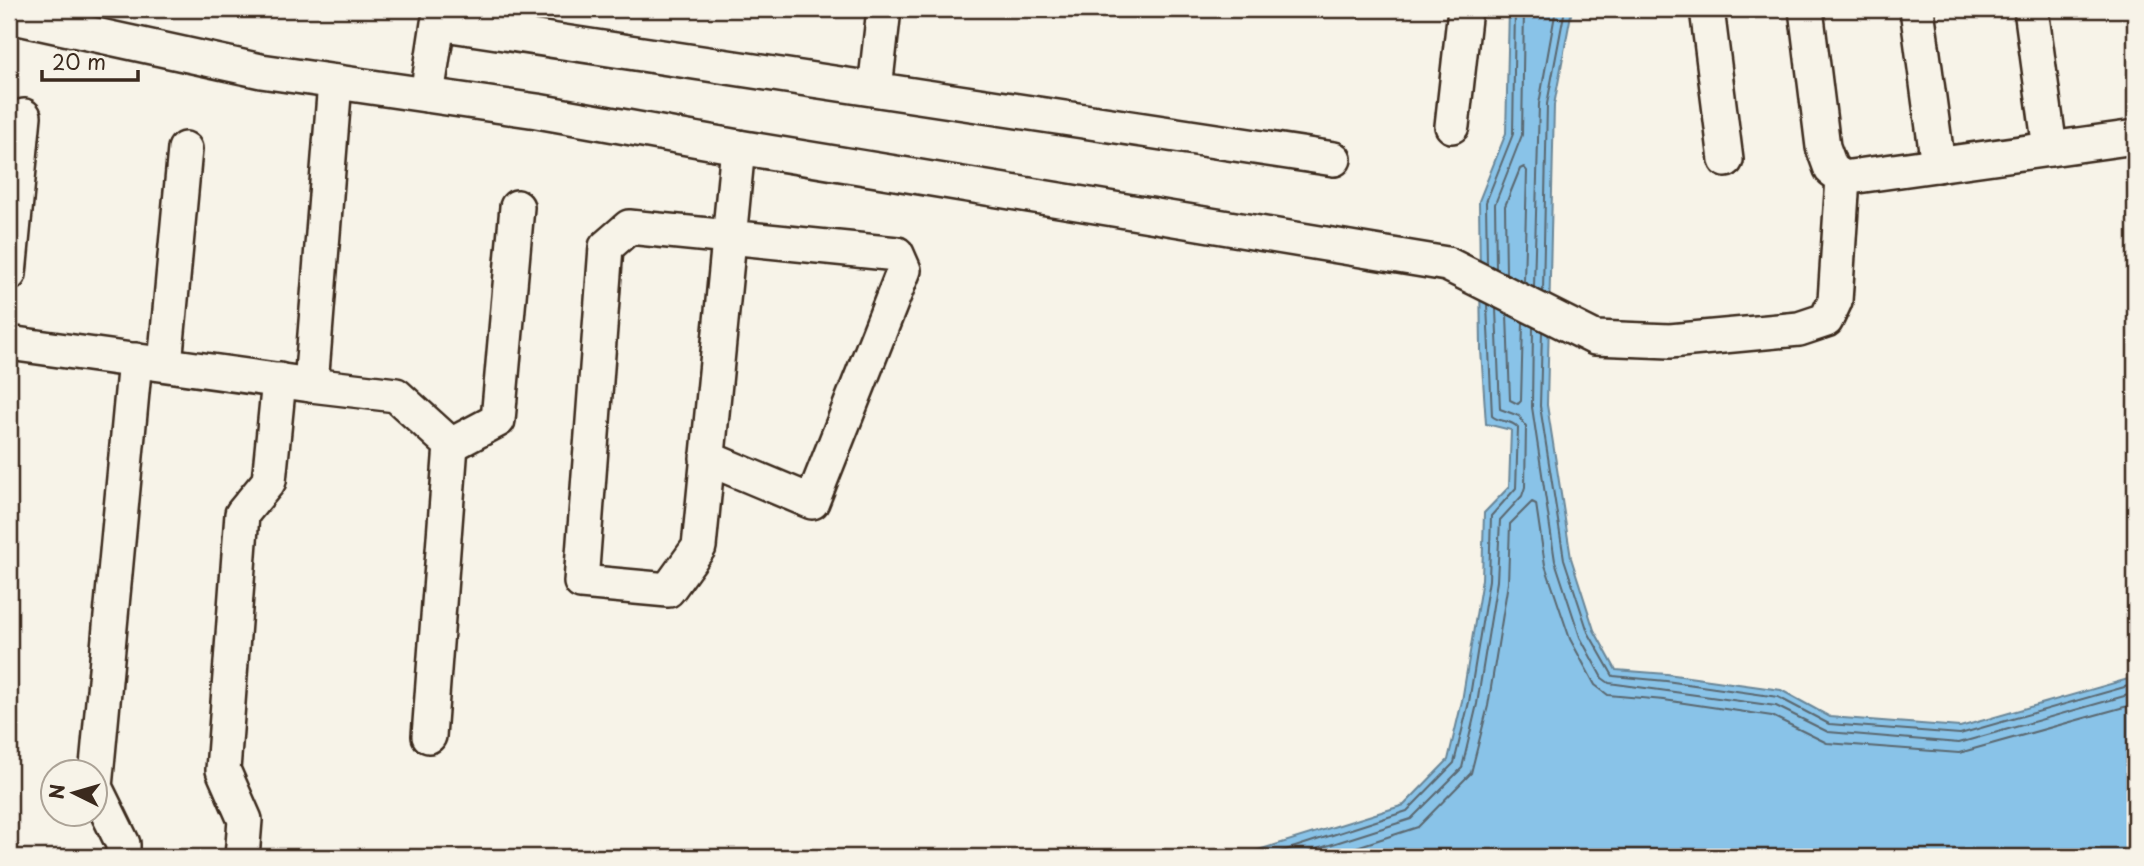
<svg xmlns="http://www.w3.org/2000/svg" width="2144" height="866" font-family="'Playpen Sans',sans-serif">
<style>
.water{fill:#89c3e8;stroke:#6a8697;stroke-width:2}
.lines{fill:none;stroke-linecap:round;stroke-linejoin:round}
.shore{stroke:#5a676f;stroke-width:2}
.minor-casing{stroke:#3b2a1e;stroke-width:38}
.minor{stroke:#f7f3e8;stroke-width:33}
</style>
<rect width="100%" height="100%" fill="#f7f3e8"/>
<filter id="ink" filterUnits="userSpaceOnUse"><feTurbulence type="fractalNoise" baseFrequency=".0143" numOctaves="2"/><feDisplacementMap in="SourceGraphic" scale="14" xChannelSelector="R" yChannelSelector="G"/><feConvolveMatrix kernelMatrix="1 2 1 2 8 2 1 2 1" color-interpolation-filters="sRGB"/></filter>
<g filter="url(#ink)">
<!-- water -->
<polygon class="water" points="1509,9 1572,9 1554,105 1547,405 1571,558 1594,630 1616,670 1667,674 1781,690 1830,717 1960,727 2135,677 2135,857 1236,857 1404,805 1448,760 1462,701 1482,579 1484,513 1509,487 1511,430 1486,424 1481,350 1479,201 1506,133"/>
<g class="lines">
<!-- shore -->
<g class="shore">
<polyline points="1487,263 1486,202 1513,134 1515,9"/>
<polyline points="1496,268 1495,204 1522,135 1524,9"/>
<polyline points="1506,273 1505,206 1520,169 1524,167 1527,171 1524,282"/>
<polyline points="1534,287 1539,104 1556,9"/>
<polyline points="1543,291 1547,104 1565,9"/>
<polyline points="1507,314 1510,400 1518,404 1521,401 1523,323"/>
<polyline points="1533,328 1532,407 1555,561 1580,637 1602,678 1609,683 1776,706 1828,732 1959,743 2135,693"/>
<polyline points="1542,332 1540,406 1564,559 1588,632 1613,676 1666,681 1778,697 1829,724 1960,734 2135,684"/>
<path d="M 1264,857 L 1407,811 L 1454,763 L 1469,702 L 1489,580 L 1491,516 L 1516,488 L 1518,428 C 1512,419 1499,423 1492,416 L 1487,305"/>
<polyline points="1292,857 1411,819 1462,768 1477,704 1497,581 1500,520 1522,496 1525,487 1526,426 1519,416 1500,409 1496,309"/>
<polyline points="1326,857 1418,827 1471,773 1488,706 1508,583 1510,524 1532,502 1536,504 1545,565 1570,639 1595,685 1608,695 1664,700 1772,716 1827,743 1959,753 2135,704"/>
</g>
<defs>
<g id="minor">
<polyline points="1707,9 1726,160"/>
<polyline points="1806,9 1823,147 1831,169 1843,178 2135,137"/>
<polyline points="1917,9 1938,165"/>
<polyline points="2031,9 2050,149"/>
<polyline points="9,16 261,71 537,111 738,147 1447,264 1595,338 1670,341 1799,329 1826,320 1835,301 1843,178"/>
<polyline points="875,89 884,9"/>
<polyline points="427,95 438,23 1334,159"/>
<polyline points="1452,126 1465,9"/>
<polyline points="9,274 24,116"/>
<polyline points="9,343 311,385 335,82"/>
<polyline points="165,364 185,149"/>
<polyline points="311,385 396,395 451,445 429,736"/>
<polyline points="451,445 498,420 517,207"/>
<polyline points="707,458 812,502 904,270 897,254 629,227 606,247 581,582 668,590 699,547 738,147"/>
<polyline points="123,857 123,844 95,787 135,360"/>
<polyline points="242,857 245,820 223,770 242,514 269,481 279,380"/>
</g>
</defs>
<!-- minor casing -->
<use href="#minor" class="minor-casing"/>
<!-- minor -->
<use href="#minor" class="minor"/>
</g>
</g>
<!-- margin -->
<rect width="2144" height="866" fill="none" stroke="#f7f3e8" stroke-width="35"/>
<rect x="18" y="18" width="2109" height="831" fill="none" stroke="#3b2a1e" stroke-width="2.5" filter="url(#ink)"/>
<!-- north arrow -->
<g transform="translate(74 793) rotate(275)"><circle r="33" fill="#f7f3e8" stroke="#aca397" stroke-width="2"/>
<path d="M0-5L12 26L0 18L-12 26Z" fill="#3b2a1e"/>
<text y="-10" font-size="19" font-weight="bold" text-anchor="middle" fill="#3b2a1e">N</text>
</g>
<!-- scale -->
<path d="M42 70v10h96v-10" fill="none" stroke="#3b2a1e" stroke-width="3.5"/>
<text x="52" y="70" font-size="21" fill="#3b2a1e" stroke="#f7f3e8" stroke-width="5" paint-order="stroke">20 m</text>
</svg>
